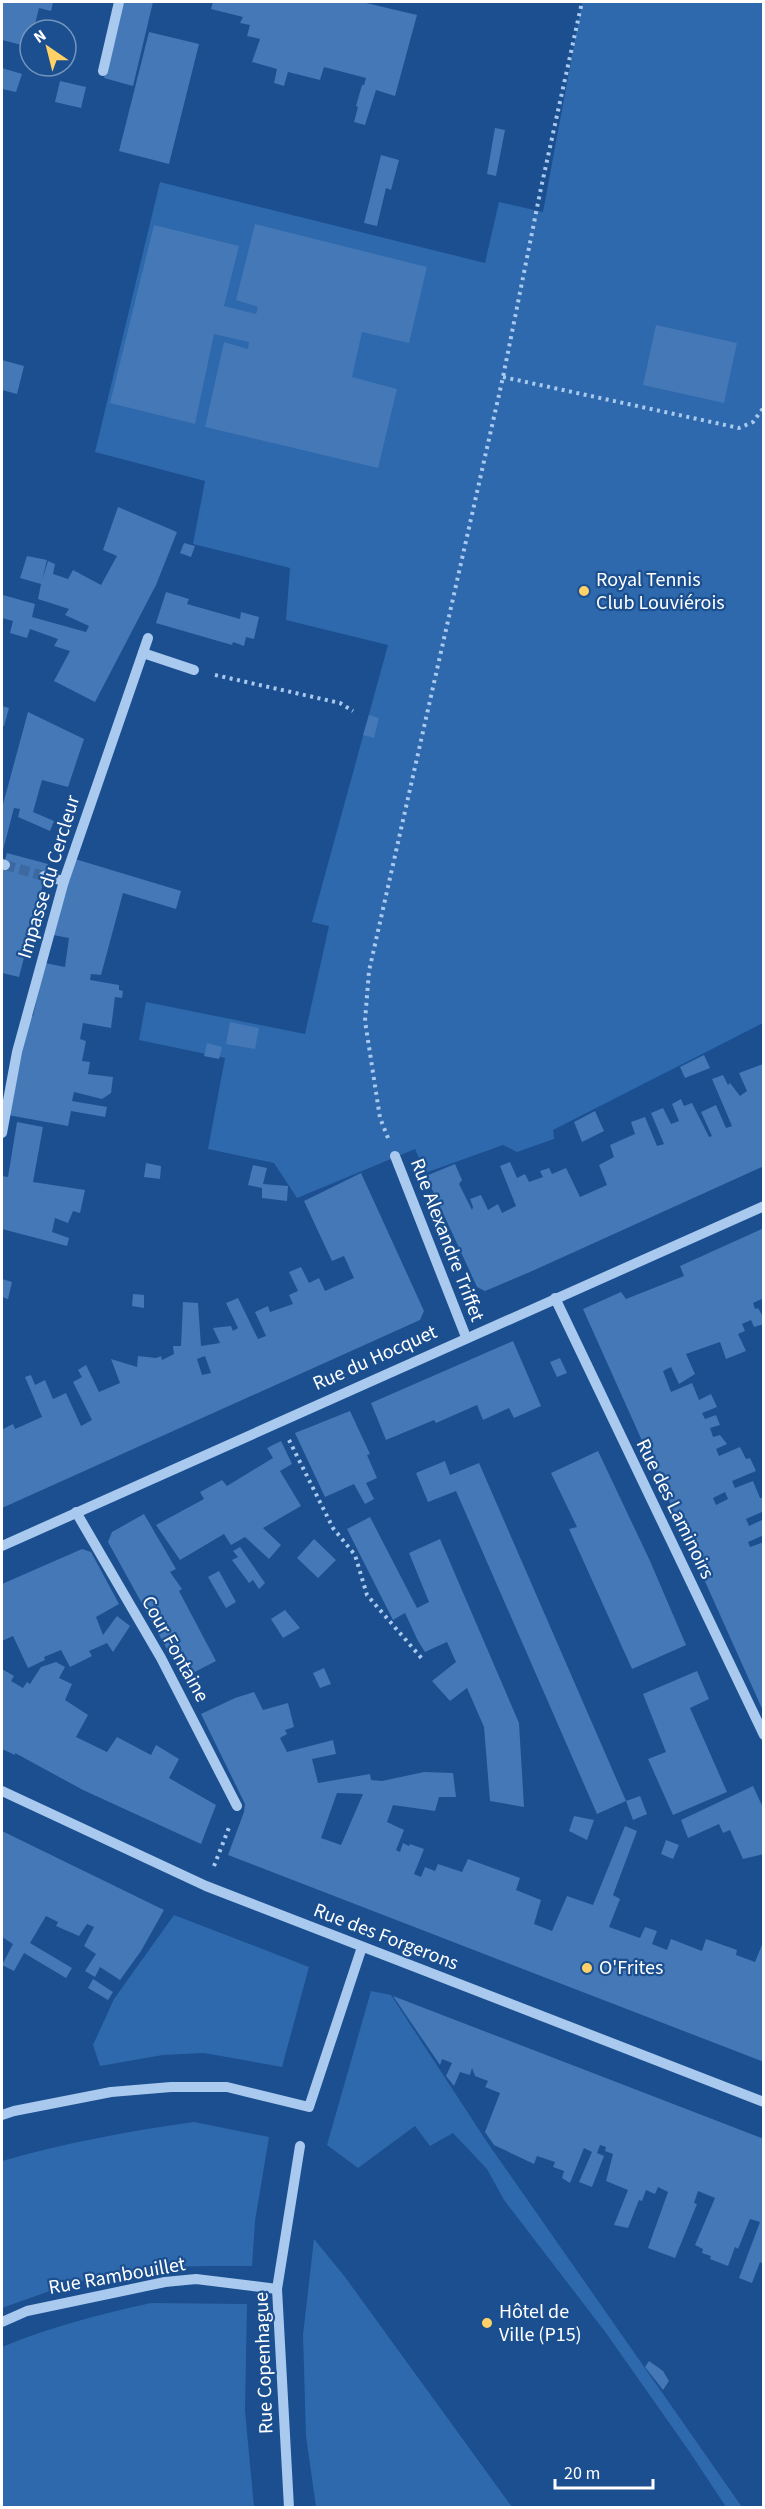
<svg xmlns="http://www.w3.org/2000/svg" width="765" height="2509" font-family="'Source Sans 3',sans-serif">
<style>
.green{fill:#2e69ad}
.building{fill:#4478b7;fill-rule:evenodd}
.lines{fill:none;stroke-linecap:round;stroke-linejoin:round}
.minor-tunnel{stroke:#3d69a0;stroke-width:10;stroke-dasharray:10 5;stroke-linecap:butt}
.path{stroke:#a9c9ee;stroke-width:4;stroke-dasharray:3 4.5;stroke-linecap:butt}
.minor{stroke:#a9c9ee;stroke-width:10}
.poi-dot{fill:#ffd166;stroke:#1b4f8f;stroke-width:2}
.labels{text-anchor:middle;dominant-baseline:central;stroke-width:4.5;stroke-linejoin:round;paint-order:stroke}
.poi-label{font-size:20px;fill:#fff;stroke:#1b4f8f;text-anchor:start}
.street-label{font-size:20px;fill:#fff;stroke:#1b4f8f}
</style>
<rect width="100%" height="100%" fill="#1b4f8f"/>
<!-- green -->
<g class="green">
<polygon points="582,2 763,2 763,1023 553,1130 554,1139 517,1152 503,1145 425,1173 415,1149 297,1198 274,1163 208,1149 225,1058 139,1040 146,1002 305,1034 329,926 312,922 388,645 286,620 290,568 193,544 205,481 95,452 160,182 485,263 499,202 543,212"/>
<polygon points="174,1915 309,1967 282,2067 204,2053 163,2055 100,2066 93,2045 114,1999"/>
<polygon points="371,1991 391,1995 487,2142 742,2507 726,2507 689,2451 606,2333 504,2200 487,2169 453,2133 430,2146 415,2126 358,2168 327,2145"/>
<path d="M 194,2122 L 269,2137 L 255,2221 L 252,2266 C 210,2266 168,2265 126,2271 C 84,2277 42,2294 2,2308 L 2,2161 C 65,2143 129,2131 194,2122 Z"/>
<polygon points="314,2239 345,2277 512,2507 316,2507 306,2436 303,2335"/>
<path d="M 151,2303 L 247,2304 L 245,2411 L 254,2507 L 2,2507 L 2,2347 C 50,2327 100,2314 151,2303 Z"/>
</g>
<!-- building -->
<g class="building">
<polygon points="2,2 53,2 51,11 39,8 34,28 40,26 39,30 30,30 30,47 2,40"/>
<polygon points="123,2 153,2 133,86 104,78"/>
<polygon points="213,2 362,2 417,15 395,96 376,90 365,125 354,122 358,107 356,106 362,85 364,85 366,78 324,67 320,80 288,72 284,86 274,83 277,69 252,62 260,39 247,36 250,25 240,23 243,17 211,9"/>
<polygon points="149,32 199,44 169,164 119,151"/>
<polygon points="2,68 22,74 16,92 2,89"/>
<polygon points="60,81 86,87 81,108 55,102"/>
<polygon points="495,128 505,130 496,176 487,174"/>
<polygon points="381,155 399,160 391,190 386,188 377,226 364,223"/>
<polygon points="255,224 427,267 409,343 362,332 352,377 397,389 378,468 205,427 224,342 248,349 249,342 214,334 195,424 110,403 154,225 239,246 224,306 256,314 258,307 236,300"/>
<polygon points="656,325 737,343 724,403 643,385"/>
<polygon points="2,360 24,366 17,394 2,390"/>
<polygon points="118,507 177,532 156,585 95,702 54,681 70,651 54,646 58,639 30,629 27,638 10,633 13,621 2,618 2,599 3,595 35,604 32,617 86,632 89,626 65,615 69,609 38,599 41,584 20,578 27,556 47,560 42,580 48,561 55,564 53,574 68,579 73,570 101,585 117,556 103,550"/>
<polygon points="184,543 195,546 191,557 180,553"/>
<polygon points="166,592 189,599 187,604 240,619 241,612 259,617 254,639 246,637 244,646 233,642 232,645 156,623"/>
<polygon points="2,706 9,708 4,726 2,726"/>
<polygon points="28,712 84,739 68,787 42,780 33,812 54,821 50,831 18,817 20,809 14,808 2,854 2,808"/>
<polygon points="369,715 379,718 374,738 363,735"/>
<polygon points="7,853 48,864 19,977 2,973 2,870"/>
<polygon points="75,859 181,891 176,909 123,893 101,975 91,974 90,980 119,985 119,990 123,991 122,998 115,997 111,1028 83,1023 80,1039 86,1041 82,1061 90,1062 88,1074 113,1077 111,1093 102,1099 74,1092 72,1101 107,1107 105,1117 71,1111 68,1126 8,1115 28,1015 33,1016 45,963 65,967 69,938 53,935"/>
<polygon points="230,1022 259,1028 255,1049 226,1044"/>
<polygon points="207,1043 222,1047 219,1059 204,1056"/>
<polygon points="704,1055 710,1068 685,1078 680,1067"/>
<polygon points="763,1064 764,1166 530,1272 485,1291 477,1287 426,1176 455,1164 462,1180 459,1184 472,1210 473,1207 470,1199 481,1195 488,1210 498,1204 502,1213 516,1206 500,1166 510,1162 517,1178 525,1174 529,1182 543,1177 540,1171 549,1168 552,1174 566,1168 580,1197 607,1185 599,1165 614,1157 610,1145 635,1134 631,1122 645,1117 657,1146 664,1144 651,1113 663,1108 671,1124 679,1121 672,1104 681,1099 684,1106 692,1103 709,1137 712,1136 701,1112 716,1105 726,1128 732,1126 712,1079 723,1075 728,1085 730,1083 740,1096 747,1091 739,1073"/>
<polygon points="595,1111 604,1131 582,1142 574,1122"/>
<polygon points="17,1122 43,1127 33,1182 85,1190 80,1213 73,1211 68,1223 55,1218 52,1232 69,1238 67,1246 2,1229 2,1176 8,1177"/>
<polygon points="146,1163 161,1166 160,1179 144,1177"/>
<polygon points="253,1165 267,1168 263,1184 288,1186 287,1201 262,1198 262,1188 248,1185"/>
<path d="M 361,1173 L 424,1311 L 420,1320 L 2,1508 L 2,1425 L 3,1429 L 13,1424 L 15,1429 L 42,1417 L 25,1377 L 31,1375 L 35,1385 L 45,1380 L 53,1399 L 66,1393 L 81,1426 L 92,1420 L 73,1382 L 82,1377 L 78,1370 L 86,1365 L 99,1392 L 120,1383 L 111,1359 L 137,1367 L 138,1356 L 156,1358 L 161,1356 L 162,1360 L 174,1354 L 173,1346 L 181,1346 L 183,1302 L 198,1303 L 201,1346 L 220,1343 L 213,1328 L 231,1326 L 233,1331 L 238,1328 L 226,1303 L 238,1298 L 258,1339 L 266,1336 L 255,1312 L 268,1306 L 270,1312 L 293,1304 L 289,1295 L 298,1291 L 289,1272 L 301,1267 L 309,1283 L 319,1278 L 325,1291 L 354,1278 L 344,1256 L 332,1261 L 304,1201 ZM 205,1356 L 211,1373 L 202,1375 L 197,1359 Z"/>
<path d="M 764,1228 L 764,1298 L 753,1303 L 755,1309 L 758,1308 L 762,1315 L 764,1314 L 764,1324 L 754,1327 L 751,1320 L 742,1324 L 745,1331 L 738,1334 L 746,1351 L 726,1359 L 720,1342 L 686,1354 L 695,1374 L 679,1384 L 671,1367 L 663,1371 L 671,1392 L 692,1383 L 699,1400 L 711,1394 L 717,1407 L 702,1413 L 705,1419 L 716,1415 L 720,1425 L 710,1428 L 713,1437 L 720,1435 L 727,1444 L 716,1449 L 719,1456 L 740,1447 L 746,1459 L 750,1458 L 756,1471 L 732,1481 L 735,1488 L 753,1481 L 760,1498 L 764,1498 L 764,1511 L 746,1519 L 749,1526 L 764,1519 L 764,1535 L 748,1542 L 750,1547 L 764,1542 L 764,1713 L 583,1309 L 621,1292 L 626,1299 L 684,1276 L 680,1266 ZM 725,1492 L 728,1499 L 716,1505 L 713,1498 Z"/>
<polygon points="2,1279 12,1282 8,1299 2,1297"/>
<polygon points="133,1294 144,1295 144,1308 132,1306"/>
<polygon points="513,1341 541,1406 514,1418 509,1408 483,1420 477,1405 436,1423 434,1420 386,1440 371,1403"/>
<polygon points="560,1358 567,1373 557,1377 550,1362"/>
<polygon points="350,1411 370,1454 367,1455 377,1478 366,1483 374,1499 365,1504 354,1484 325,1497 295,1433"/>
<polygon points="281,1441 292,1464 280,1471 301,1506 263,1528 281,1545 269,1559 245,1537 231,1545 224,1534 180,1560 156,1525 204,1499 200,1492 222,1480 227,1486 273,1458 267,1448"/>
<polygon points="598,1451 650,1561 686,1645 632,1669 569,1529 577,1527 551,1473"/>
<polygon points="445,1461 450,1475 479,1463 626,1801 597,1814 456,1491 428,1502 416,1473"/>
<polygon points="144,1514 176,1569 170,1572 182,1589 179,1591 216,1661 183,1678 108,1542 112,1532"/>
<polygon points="370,1517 417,1608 429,1602 409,1553 440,1539 519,1723 524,1807 490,1801 484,1727 467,1688 450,1701 432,1681 456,1662 447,1642 425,1652 418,1641 405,1613 393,1620 347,1529"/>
<polygon points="314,1539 336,1560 318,1578 297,1558"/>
<polygon points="240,1547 265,1583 259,1589 253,1580 249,1583 232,1560 238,1557 233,1551"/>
<polygon points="82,1549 91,1552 119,1604 96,1617 103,1635 117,1616 130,1626 113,1652 107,1643 89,1651 92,1656 70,1667 61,1650 44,1657 45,1660 28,1668 13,1636 2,1641 2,1584"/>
<polygon points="219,1571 236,1602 226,1608 208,1577"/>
<polygon points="285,1610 300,1628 283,1638 271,1619"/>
<polygon points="56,1662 65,1667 59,1678 72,1684 65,1700 88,1715 76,1737 107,1752 117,1737 151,1755 156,1745 179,1759 169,1778 216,1805 201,1844 83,1790 15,1753 15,1755 2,1749 2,1669 14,1676 11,1681 23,1688 27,1682 30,1684 41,1667"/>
<polygon points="324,1668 331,1684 320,1688 313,1673"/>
<polygon points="697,1671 709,1699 690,1708 727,1792 673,1815 648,1759 666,1752 643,1694"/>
<path d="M 254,1692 L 263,1710 L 288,1703 L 294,1727 L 285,1730 L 287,1734 L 280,1738 L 287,1752 L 333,1740 L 336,1754 L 312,1759 L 318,1783 L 370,1774 L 371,1780 L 382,1781 L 424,1772 L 453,1773 L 456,1797 L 439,1797 L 435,1811 L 393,1805 L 387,1822 L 404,1830 L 396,1850 L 400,1852 L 403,1843 L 409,1846 L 410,1844 L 424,1849 L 414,1874 L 421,1877 L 425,1867 L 435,1871 L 438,1864 L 462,1872 L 468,1859 L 520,1878 L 516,1890 L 541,1900 L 534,1924 L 552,1931 L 567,1896 L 593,1905 L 625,1826 L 637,1831 L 613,1895 L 620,1899 L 609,1927 L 640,1938 L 645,1927 L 657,1931 L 652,1944 L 667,1950 L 671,1939 L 702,1951 L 706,1939 L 737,1950 L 736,1955 L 755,1962 L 764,1940 L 764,2062 L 228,1855 L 244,1812 L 245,1804 L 201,1714 L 235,1698 ZM 337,1793 L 363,1794 L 341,1845 L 321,1838 Z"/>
<polygon points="753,1786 764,1810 764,1854 743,1859 730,1830 723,1833 719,1824 688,1838 681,1820"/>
<polygon points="640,1796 647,1814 633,1820 626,1801"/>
<polygon points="574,1816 594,1820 587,1840 569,1831"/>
<polygon points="2,1831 164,1910 141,1951 120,1980 100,1967 95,1977 85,1971 96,1954 84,1946 94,1927 87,1924 79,1936 56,1926 58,1922 46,1916 30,1943 72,1968 66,1978 24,1953 14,1971 2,1965 13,1944 2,1937"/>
<polygon points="666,1840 679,1845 673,1859 661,1854"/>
<polygon points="93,1979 113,1992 108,2000 88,1988"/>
<polygon points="393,1996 764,2139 764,2264 760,2262 752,2283 739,2278 760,2222 750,2219 738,2249 735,2247 728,2266 710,2259 711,2256 702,2253 703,2249 695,2245 715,2198 698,2191 694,2203 697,2204 675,2258 648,2248 668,2192 658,2187 655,2194 646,2190 642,2201 639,2200 628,2228 614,2225 628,2190 606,2181 613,2154 605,2151 606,2147 600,2145 597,2153 604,2156 592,2187 579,2182 592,2152 584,2148 570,2183 562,2178 564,2171 553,2167 555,2162 537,2156 534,2164 494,2145 485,2132 500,2093 485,2087 488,2081 475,2076 472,2068 470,2075 460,2072 454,2086 446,2076 452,2063 442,2059 440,2065"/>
<polygon points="649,2361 663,2371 669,2381 663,2390 645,2367"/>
</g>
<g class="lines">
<!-- minor-tunnel -->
<polyline class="minor-tunnel" points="5,865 44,876"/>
<!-- path -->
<g class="path">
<polyline points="503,377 739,428 753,422 764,407"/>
<polyline points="215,675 340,703 353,711"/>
<polyline points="388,1138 380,1118 365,1021 369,971 503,377 541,188 582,2"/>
<polyline points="289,1440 333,1528 355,1555 367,1595 424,1661"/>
<polyline points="214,1866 230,1825"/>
</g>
<!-- minor -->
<g class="minor">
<polyline points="103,71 119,2"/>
<polyline points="143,653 194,670"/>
<polyline points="2,864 5,865"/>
<polyline points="44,876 64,881"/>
<polyline points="2,1133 17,1052 64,881 148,638"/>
<polyline points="395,1156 466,1337"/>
<polyline points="555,1298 764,1735"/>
<polyline points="76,1512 161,1658 237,1806"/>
<polyline points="2,1546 764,1206"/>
<polyline points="2,1791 206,1886 764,2102"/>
<polyline points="2,2115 14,2111 111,2092 171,2087 227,2087 309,2107 362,1947"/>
<polyline points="2,2322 27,2311 165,2282 196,2279 277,2289"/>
<polyline points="289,2508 277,2289 300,2146"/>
</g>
</g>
<!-- markers -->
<g class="poi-dot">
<circle cx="584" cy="591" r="6"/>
<circle cx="587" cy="1968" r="6"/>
<circle cx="487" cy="2323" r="6"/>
</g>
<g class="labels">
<!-- poi labels -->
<g class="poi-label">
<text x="596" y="580">Royal Tennis<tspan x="596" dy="23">Club Louviérois</tspan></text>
<text x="599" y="1968">O'Frites</text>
<text x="499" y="2312">Hôtel de<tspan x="499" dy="23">Ville (P15)</tspan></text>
</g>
<!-- street labels -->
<g class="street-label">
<text transform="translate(49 877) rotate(-73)">Impasse du Cercleur</text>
<text transform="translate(447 1240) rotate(69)">Rue Alexandre Triffet</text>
<text transform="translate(375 1358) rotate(-24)">Rue du Hocquet</text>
<text transform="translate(675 1509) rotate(64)">Rue des Laminoirs</text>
<text transform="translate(175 1649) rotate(61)">Cour Fontaine</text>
<text transform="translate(386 1937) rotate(21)">Rue des Forgerons</text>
<text transform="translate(117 2276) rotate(-10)">Rue Rambouillet</text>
<text transform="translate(264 2363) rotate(-92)">Rue Copenhague</text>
</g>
</g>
<!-- border -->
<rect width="765" height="2509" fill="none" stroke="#ffffff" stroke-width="6"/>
<!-- north arrow -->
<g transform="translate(48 48) rotate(325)"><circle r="28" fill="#1b4f8f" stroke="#7695bc" stroke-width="1.5"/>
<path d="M0-4.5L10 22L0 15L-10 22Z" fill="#ffd166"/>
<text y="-9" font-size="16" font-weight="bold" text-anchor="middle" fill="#ffffff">N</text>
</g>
<!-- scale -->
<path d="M555 2479v9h98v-9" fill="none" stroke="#ffffff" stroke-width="3"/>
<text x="564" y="2479" font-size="18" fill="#ffffff" stroke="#1b4f8f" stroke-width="4.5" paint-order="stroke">20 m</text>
</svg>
